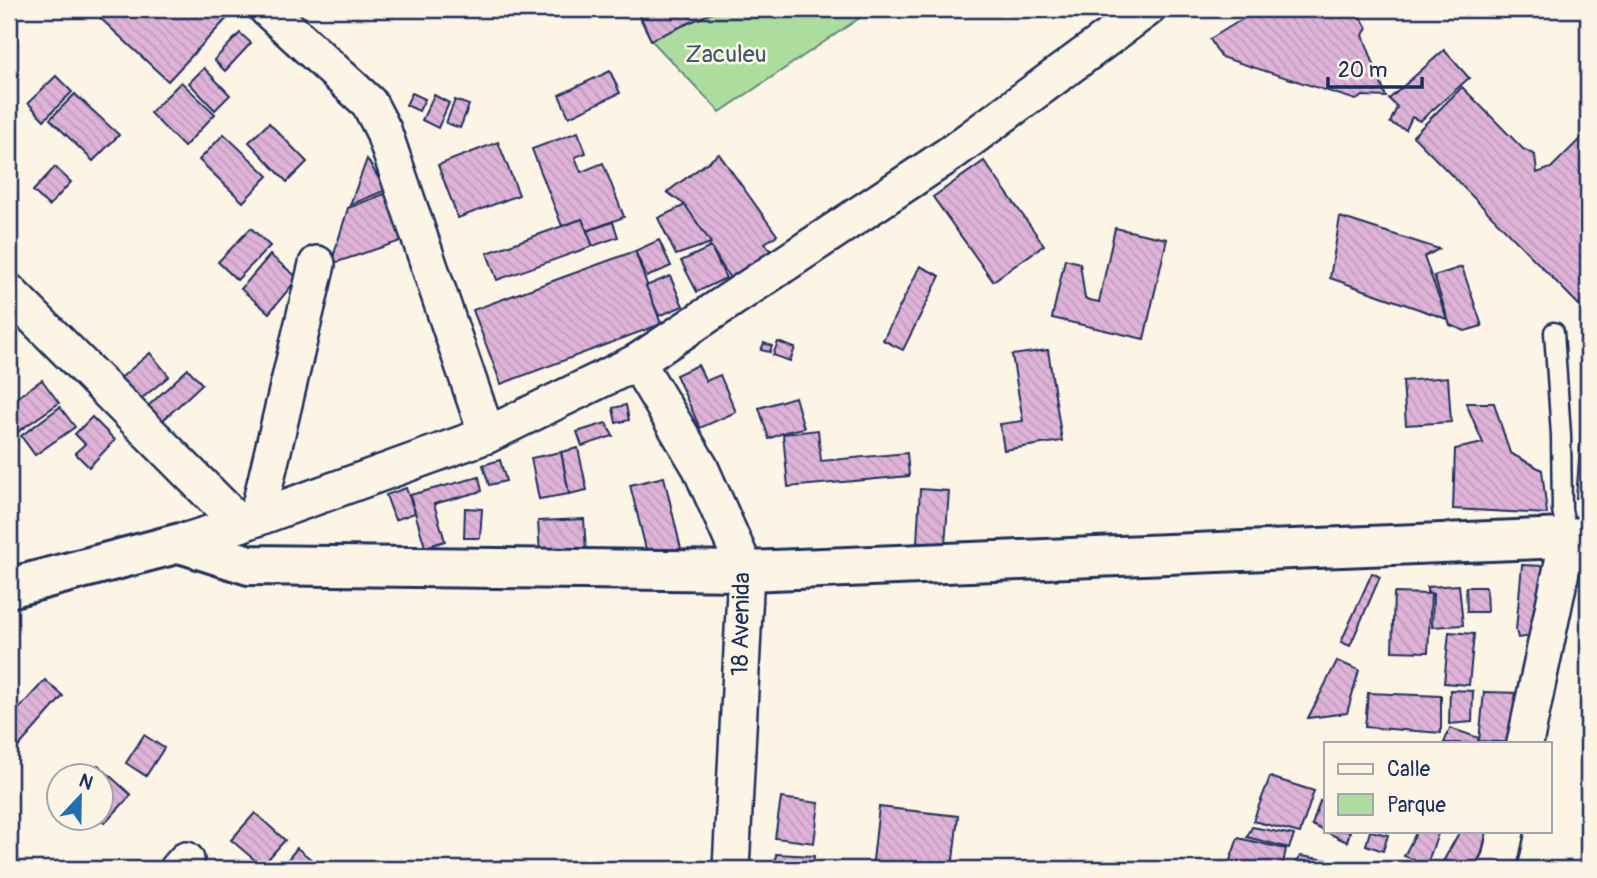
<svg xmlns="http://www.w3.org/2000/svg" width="1597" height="878" font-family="Pangolin,sans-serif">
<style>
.park{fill:#acdd9e;stroke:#64867e;stroke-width:2}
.building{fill:url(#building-back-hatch);stroke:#1b2f5e;stroke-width:2}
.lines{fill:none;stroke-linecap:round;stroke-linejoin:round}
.service-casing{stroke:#1b2f5e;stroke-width:23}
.minor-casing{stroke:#1b2f5e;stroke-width:40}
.tertiary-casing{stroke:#1b2f5e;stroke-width:44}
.service{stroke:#fcf5e5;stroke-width:18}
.minor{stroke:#fcf5e5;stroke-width:35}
.tertiary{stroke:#fcf5e5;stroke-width:38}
.labels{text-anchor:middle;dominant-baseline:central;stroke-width:5;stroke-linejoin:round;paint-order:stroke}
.park-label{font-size:24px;fill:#3f5a6e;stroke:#fcf5e5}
.street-label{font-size:24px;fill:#1b2f5e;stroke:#fcf5e5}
</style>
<defs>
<pattern id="building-back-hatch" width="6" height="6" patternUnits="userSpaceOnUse" patternTransform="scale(1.75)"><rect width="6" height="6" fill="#dfb3d7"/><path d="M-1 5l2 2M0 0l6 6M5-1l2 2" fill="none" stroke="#bf9abb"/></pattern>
</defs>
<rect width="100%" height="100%" fill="#fcf5e5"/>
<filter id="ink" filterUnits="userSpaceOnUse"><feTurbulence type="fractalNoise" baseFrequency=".0143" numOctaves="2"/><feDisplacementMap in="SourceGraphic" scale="14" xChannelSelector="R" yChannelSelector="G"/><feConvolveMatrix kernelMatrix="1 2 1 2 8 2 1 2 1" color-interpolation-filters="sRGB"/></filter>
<g filter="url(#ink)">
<!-- park -->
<polygon class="park" points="617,9 873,9 720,112 651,40 637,13"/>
<!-- building -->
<g class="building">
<polygon points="109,9 227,9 232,13 168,81 100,18"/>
<polygon points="637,9 720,9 651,40"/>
<polygon points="1245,9 1356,9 1367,28 1363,35 1386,97 1363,96 1356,100 1221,57 1210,39 1249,15"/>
<polygon points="240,33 251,43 225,71 214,60"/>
<polygon points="1444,50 1469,78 1420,121 1412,117 1406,130 1390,123 1397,107 1389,99"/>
<polygon points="204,68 230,95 215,110 189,83"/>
<polygon points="610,71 620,93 569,117 559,95"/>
<polygon points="56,76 72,92 44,120 28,103"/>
<polygon points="181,82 215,114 184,147 150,113"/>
<polygon points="1462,87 1523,149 1535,155 1537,173 1551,168 1588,131 1588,300 1581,307 1413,136"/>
<polygon points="412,93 425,99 419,111 406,105"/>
<polygon points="75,94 119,135 93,161 50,119"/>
<polygon points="434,95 449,103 438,128 422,120"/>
<polygon points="455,100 469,105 460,128 446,123"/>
<polygon points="269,123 307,162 287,182 249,142"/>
<polygon points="578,132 586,153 575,157 581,172 603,163 624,217 587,231 582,219 562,226 532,149"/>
<polygon points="224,134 268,176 243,202 199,160"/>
<polygon points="498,142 519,195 458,218 438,165"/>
<polygon points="719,154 777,235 765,243 771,251 731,280 685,205 667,192"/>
<polygon points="367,159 386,190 350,205"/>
<polygon points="984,161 1044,245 993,281 933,197"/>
<polygon points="55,167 71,182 49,206 33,191"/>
<polygon points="387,193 407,239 331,264 348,208"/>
<polygon points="685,205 711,243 676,255 658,218"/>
<polygon points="1340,217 1439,249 1424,257 1447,319 1330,278"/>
<polygon points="582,219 593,246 497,280 487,253"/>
<polygon points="613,222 618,237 593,246 587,231"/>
<polygon points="251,228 270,246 237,280 218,262"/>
<polygon points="1115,228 1167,239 1144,339 1052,318 1065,259 1080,263 1085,299 1099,302"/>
<polygon points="659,240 671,266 647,277 635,251"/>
<polygon points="711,247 726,278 697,292 681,261"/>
<polygon points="635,251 661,324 501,384 473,310"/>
<polygon points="270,255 298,278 269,313 241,289"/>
<polygon points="920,266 940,276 903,350 883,340"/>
<polygon points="1462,267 1482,326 1465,331 1450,325 1434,276"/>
<polygon points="670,276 683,306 659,316 646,286"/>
<polygon points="778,342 795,348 790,361 773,355"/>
<polygon points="764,343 772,346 770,352 761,350"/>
<polygon points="1048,350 1062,441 1004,450 1000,424 1023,421 1012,355"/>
<polygon points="150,353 169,376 136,403 117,381"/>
<polygon points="698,365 706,381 720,375 736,412 700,428 676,375"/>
<polygon points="188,369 202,384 161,422 147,407"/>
<polygon points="1586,369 1588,369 1588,499 1576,498"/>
<polygon points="1448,377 1451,422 1406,425 1403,381"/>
<polygon points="42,380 59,403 9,438 9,403"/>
<polygon points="795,397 804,428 785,432 769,439 759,408"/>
<polygon points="1466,403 1494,403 1510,453 1542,470 1547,514 1453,509 1455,449 1483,443"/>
<polygon points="626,405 629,420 616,423 613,408"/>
<polygon points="60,407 75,427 35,455 21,436"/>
<polygon points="92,417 115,440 89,467 75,453 85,444 75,434"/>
<polygon points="606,423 613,436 582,446 577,432"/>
<polygon points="818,430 821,461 907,453 909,476 788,487 783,434"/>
<polygon points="578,448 587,490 569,494 561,452"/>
<polygon points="561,452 569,494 539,499 531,458"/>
<polygon points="500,460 506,481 489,485 483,465"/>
<polygon points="479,477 482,491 434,504 445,541 425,547 410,495"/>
<polygon points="664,477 681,549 648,557 630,485"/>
<polygon points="406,488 415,513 395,520 386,495"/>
<polygon points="920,489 949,491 945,545 917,543"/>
<polygon points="465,508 482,509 480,538 464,538"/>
<polygon points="584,519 586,552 540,555 538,521"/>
<polygon points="1522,565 1544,566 1539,635 1518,638 1516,630"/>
<polygon points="1372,573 1380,577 1350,646 1341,642"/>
<polygon points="1459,585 1463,625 1432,627 1433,594 1427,592 1427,587"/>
<polygon points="1466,587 1486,587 1487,612 1467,612"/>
<polygon points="1394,593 1431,594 1428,652 1392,651"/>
<polygon points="1449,632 1474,634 1469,685 1444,683"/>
<polygon points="1337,661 1359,670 1347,713 1308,718"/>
<polygon points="45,680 63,696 13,753 9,749 9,705 16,712"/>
<polygon points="1450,690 1473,691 1472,722 1449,724"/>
<polygon points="1484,692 1523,693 1518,743 1479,741"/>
<polygon points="1368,693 1441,696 1441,733 1365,727"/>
<polygon points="1450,728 1479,738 1477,743 1444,743"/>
<polygon points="144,735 164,748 146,776 126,763"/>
<polygon points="98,765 131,795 105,823 100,818 102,776 88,776"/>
<polygon points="1270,777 1314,791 1300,833 1253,821"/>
<polygon points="781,798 819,803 814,843 775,838"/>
<polygon points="1320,801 1326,804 1326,831 1350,831 1347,842 1312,825"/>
<polygon points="879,807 958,816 952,869 872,869"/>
<polygon points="255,813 285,840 262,866 231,840"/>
<polygon points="1252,827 1294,835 1289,848 1247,837"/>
<polygon points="1370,831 1388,835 1383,851 1366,845"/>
<polygon points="1417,831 1439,831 1427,864 1404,856"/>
<polygon points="1460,831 1491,831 1477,869 1447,869 1440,867"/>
<polygon points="1238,838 1286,849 1282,869 1227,869"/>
<polygon points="297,848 323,869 280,869"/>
<polygon points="776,854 814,856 813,869 775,869"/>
<polygon points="1300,856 1336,861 1333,869 1293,869"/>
<polygon points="1343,862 1362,869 1341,869"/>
</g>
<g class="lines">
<defs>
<polyline id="service" points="1554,332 1561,435 1562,510 1568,538"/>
<g id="minor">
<polyline points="267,9 369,103 383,130 487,435"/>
<polyline points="9,292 240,524"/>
<polyline points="637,362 700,467 746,571 731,869"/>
<polyline points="257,518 317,264"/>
<polyline points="180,543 240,524 487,435 637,362 950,154 1147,9"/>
<polyline points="1525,743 1568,538"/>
<polyline points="178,869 186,860"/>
<polyline points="1495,869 1500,859 1506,831"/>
</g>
<polyline id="tertiary" points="9,588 180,543 249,565 746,571 1588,537"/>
</defs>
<!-- service casing -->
<use href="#service" class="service-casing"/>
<!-- minor casing -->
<use href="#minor" class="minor-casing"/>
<!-- tertiary casing -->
<use href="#tertiary" class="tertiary-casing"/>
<!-- service -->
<use href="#service" class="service"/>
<!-- minor -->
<use href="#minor" class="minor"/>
<!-- tertiary -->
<use href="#tertiary" class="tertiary"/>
</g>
</g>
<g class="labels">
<!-- park labels -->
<g class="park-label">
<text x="726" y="54">Zaculeu</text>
</g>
<!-- street labels -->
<g class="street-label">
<text transform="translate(741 624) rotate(-89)">18 Avenida</text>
</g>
</g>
<!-- margin -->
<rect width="1597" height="878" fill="none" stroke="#fcf5e5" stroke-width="35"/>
<rect x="18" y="18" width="1562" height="843" fill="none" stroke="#1b2f5e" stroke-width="2.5" filter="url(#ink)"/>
<!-- legend -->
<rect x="1324" y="742" width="228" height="91" fill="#fcf5e5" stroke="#a2a6af" stroke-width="2"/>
<rect x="1338" y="764" width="35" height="10" fill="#fcf5e5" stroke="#a2a6af" stroke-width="2"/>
<text x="1387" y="776" font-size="21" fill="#1b2f5e">Calle</text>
<rect x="1338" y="794" width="35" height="21" fill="#acdd9e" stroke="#a2a6af" stroke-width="2"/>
<text x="1387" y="812" font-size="21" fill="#1b2f5e">Parque</text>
<!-- north arrow -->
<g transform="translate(80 797) rotate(22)"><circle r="33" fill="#fcf5e5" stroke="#a2a6af" stroke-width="2"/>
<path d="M0-5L12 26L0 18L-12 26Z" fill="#1f6fb2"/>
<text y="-10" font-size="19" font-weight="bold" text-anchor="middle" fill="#1b2f5e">N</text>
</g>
<!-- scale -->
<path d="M1328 77v10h94v-10" fill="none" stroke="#1b2f5e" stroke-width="3.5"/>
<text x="1338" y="77" font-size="21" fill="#1b2f5e" stroke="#fcf5e5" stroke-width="5" paint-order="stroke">20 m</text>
</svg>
